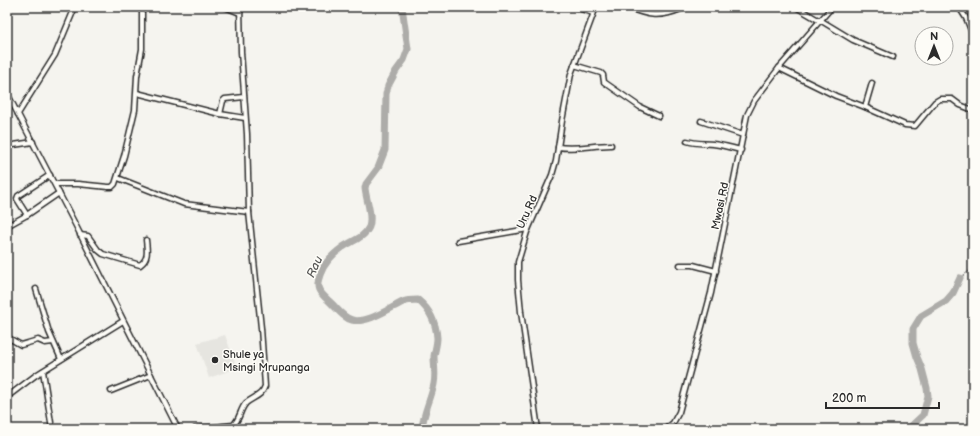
<svg xmlns="http://www.w3.org/2000/svg" width="980" height="436" font-family="'Balsamiq Sans',sans-serif">
<style>
.built{fill:#e6e5e0}
.lines{fill:none;stroke-linecap:round;stroke-linejoin:round}
.stream{stroke:#797877;stroke-width:1}
.river{stroke:#adaca9;stroke-width:7}
.minor-casing{stroke:#2b2b2b;stroke-width:7}
.minor{stroke:#fdfcf7;stroke-width:4}
.poi-dot{fill:#2b2b2b;stroke:#fdfcf7;stroke-width:1.5}
.labels{text-anchor:middle;dominant-baseline:central;stroke-width:3;stroke-linejoin:round;paint-order:stroke}
.street-label{font-size:11px;fill:#2b2b2b;stroke:#fdfcf7}
.poi-label{font-size:11px;fill:#2b2b2b;stroke:#fdfcf7;text-anchor:start}
.water-label{font-size:12px;font-style:italic;fill:#585857;stroke:#fdfcf7}
</style>
<rect width="100%" height="100%" fill="#f5f4ef"/>
<filter id="ink" filterUnits="userSpaceOnUse"><feTurbulence type="fractalNoise" baseFrequency=".025" numOctaves="2"/><feDisplacementMap in="SourceGraphic" scale="8" xChannelSelector="R" yChannelSelector="G"/><feConvolveMatrix kernelMatrix="1 2 1 2 8 2 1 2 1" color-interpolation-filters="sRGB"/></filter>
<g filter="url(#ink)">
<!-- built -->
<polygon class="built" points="225,335 237,368 209,378 197,343"/>
<g class="lines">
<!-- stream -->
<polyline class="stream" points="960,278 973,268"/>
<!-- river -->
<g class="river">
<path d="M 402,7 L 408,49 L 404,60 L 396,71 L 388,86 L 386,94 L 385,150 L 378,168 L 366,184 L 365,188 C 366,200 373,215 369,227 C 364,238 352,241 343,247 C 333,254 324,263 320,275 C 315,288 319,292 329,301 C 336,307 343,318 352,320 C 367,324 390,308 403,302 C 407,300 413,300 418,300 C 429,309 436,322 437,338 C 437,344 435,350 434,356 C 434,365 436,375 434,384 C 431,400 423,413 422,429"/>
<polyline points="908,429 923,415 928,396 927,388 922,369 917,357 913,343 913,329 921,316 946,301 953,293 960,278"/>
</g>
<defs>
<g id="minor">
<polyline points="225,7 240,13"/>
<polyline points="575,7 593,13"/>
<path d="M 627,7 C 648,16 660,18 681,9"/>
<polyline points="796,7 820,21"/>
<polyline points="959,7 966,18 973,35"/>
<polyline points="820,20 853,40 893,57"/>
<polyline points="574,65 601,73 603,75 604,82 640,107 659,116"/>
<polyline points="779,68 836,96 865,107 905,125 915,126 935,102 940,99 952,99 960,105 973,110"/>
<polyline points="7,93 75,224 178,429"/>
<polyline points="137,93 220,114 245,118"/>
<polyline points="865,107 872,83"/>
<polyline points="18,114 55,55 75,7"/>
<polyline points="220,114 223,101 225,99 244,97"/>
<polyline points="701,121 743,135"/>
<path d="M 687,141 C 696,144 704,143 713,144 C 722,145 732,148 741,150"/>
<polyline points="7,146 33,142"/>
<path d="M 558,147 C 577,150 592,145 611,145"/>
<polyline points="118,178 184,204 249,212"/>
<polyline points="55,184 78,184 108,187 112,187 115,184 124,156 135,110 137,76 142,49 142,7"/>
<polyline points="27,215 17,199 18,196 50,175"/>
<polyline points="7,226 27,215 59,193"/>
<path d="M 80,235 L 88,236 L 98,250 L 103,254 L 140,265 C 149,259 147,250 146,240"/>
<polyline points="458,241 528,229"/>
<polyline points="680,265 693,265 716,271"/>
<polyline points="36,289 49,332 61,359"/>
<polyline points="7,337 21,345 38,340 45,343 53,342"/>
<polyline points="43,371 52,429"/>
<polyline points="111,391 151,375"/>
<polyline points="7,397 36,375 123,321"/>
<path d="M 195,429 L 233,425 C 240,420 240,409 246,403 C 253,397 262,396 265,386 L 261,328 L 249,212 L 247,134 L 241,52 L 240,7"/>
<polyline points="538,429 521,312 518,280 518,262 527,232 552,175 556,161 562,121 571,74 596,7"/>
<polyline points="665,429 673,423 679,412 711,293 747,115 754,101 779,68 832,7"/>
</g>
</defs>
<!-- minor casing -->
<use href="#minor" class="minor-casing"/>
<!-- minor -->
<use href="#minor" class="minor"/>
</g>
</g>
<!-- markers -->
<circle class="poi-dot" cx="215" cy="360" r="4"/>
<g class="labels">
<!-- street labels -->
<g class="street-label">
<text transform="translate(720 206) rotate(-78)">Mwasi Rd</text>
<text transform="translate(527 212) rotate(-66)">Uru Rd</text>
</g>
<!-- poi labels -->
<g class="poi-label">
<text x="223" y="354">Shule ya<tspan x="223" dy="13">Msingi Mrupanga</tspan></text>
</g>
<!-- water labels -->
<g class="water-label">
<text transform="translate(315 267) rotate(-65)">Rau</text>
</g>
</g>
<!-- margin -->
<rect width="980" height="436" fill="none" stroke="#fdfcf7" stroke-width="24"/>
<rect x="12" y="12" width="956" height="412" fill="none" stroke="#2b2b2b" stroke-width="1.5" filter="url(#ink)"/>
<!-- north arrow -->
<g transform="translate(934 46)"><circle r="19" fill="#fdfcf7" stroke="#a9a8a5"/>
<path d="M0-3L7 15L0 10L-7 15Z" fill="#2b2b2b"/>
<text y="-6" font-size="11" font-weight="bold" text-anchor="middle" fill="#2b2b2b">N</text>
</g>
<!-- scale -->
<path d="M826 402v6h113v-6" fill="none" stroke="#2b2b2b" stroke-width="2"/>
<text x="832" y="402" font-size="12" fill="#2b2b2b" stroke="#fdfcf7" stroke-width="3" paint-order="stroke">200 m</text>
</svg>
